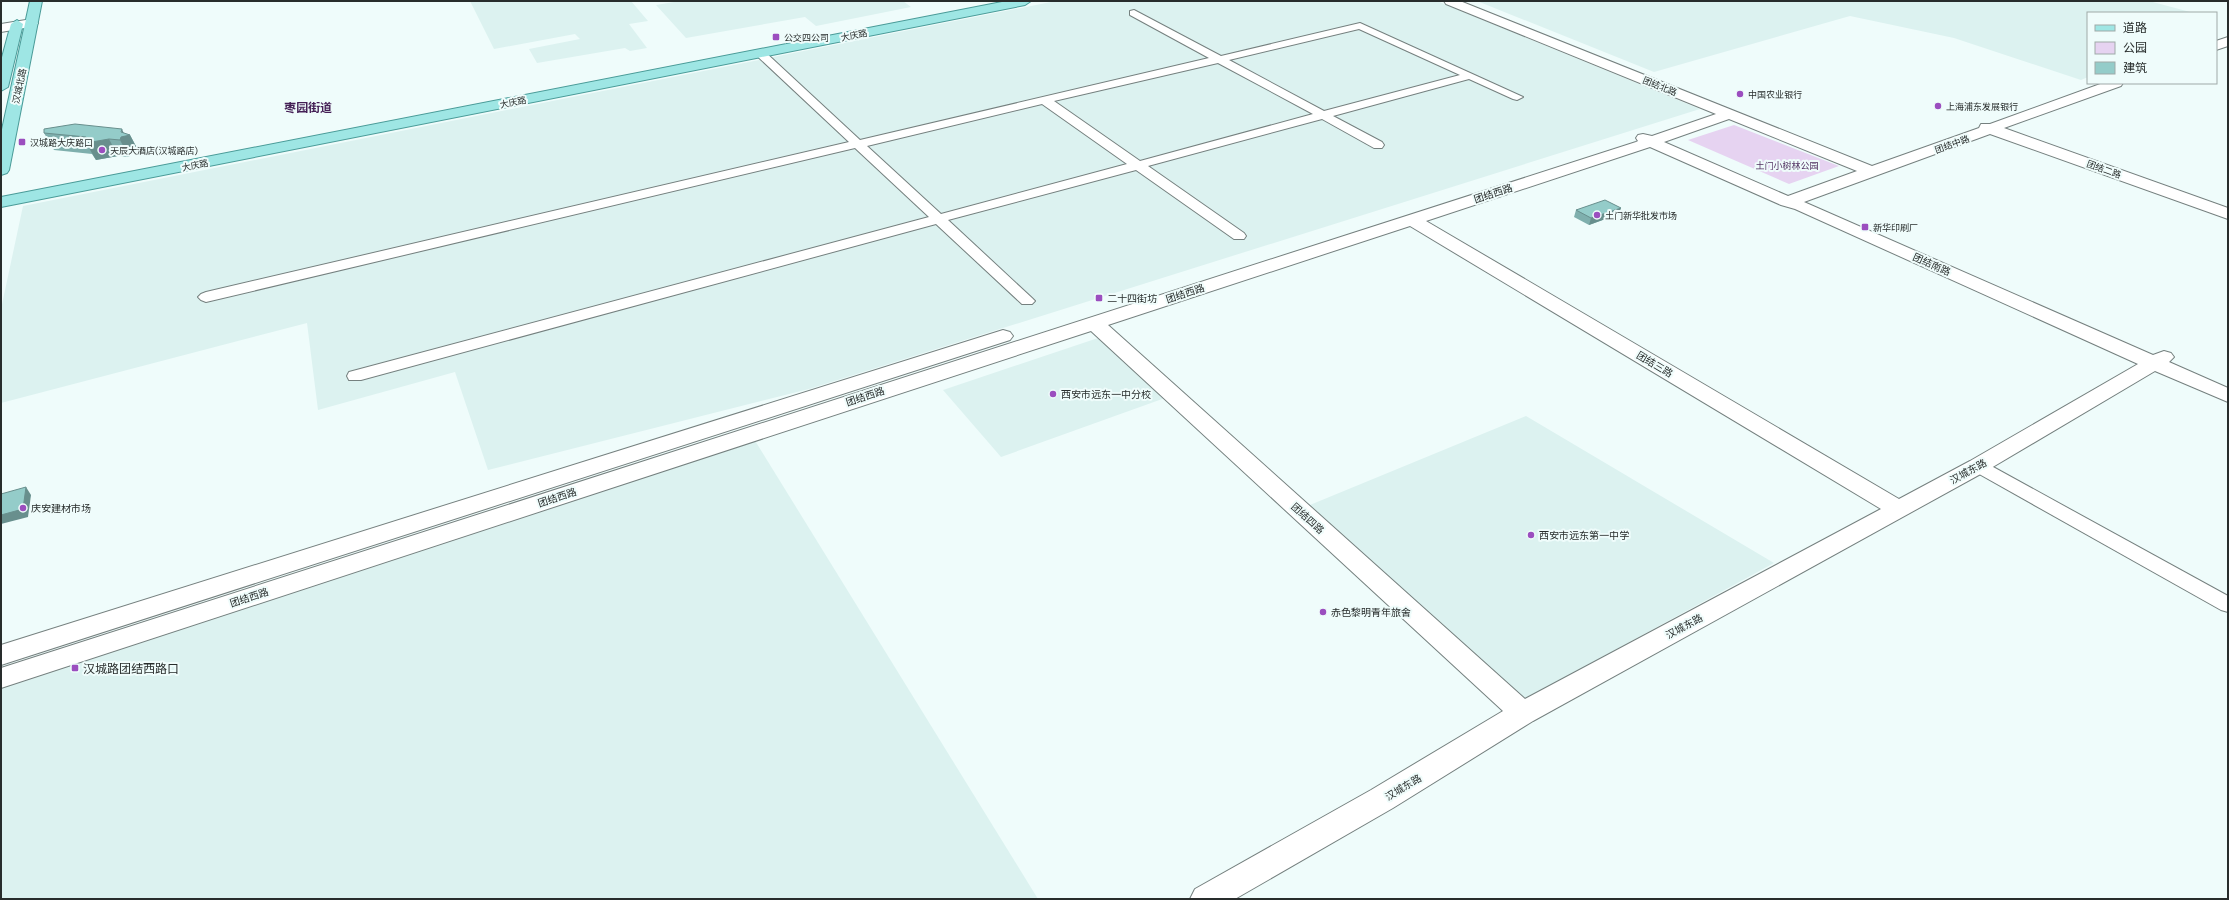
<svg xmlns="http://www.w3.org/2000/svg" width="2229" height="900" font-family="Commissioner,'Noto Sans SC',sans-serif">
<style>
.built{fill:#dcf2f0}
.green{fill:#e6d3f1}
.lines{fill:none;stroke-linecap:round;stroke-linejoin:round}
.street-casing{stroke:#75807f;stroke-width:2}
.secondary-casing{stroke:#75807f;stroke-width:2}
.primary-casing{stroke:#4a9b98;stroke-width:2}
.street{fill:#fff;fill-rule:evenodd}
.secondary{fill:#fff;fill-rule:evenodd}
.primary{fill:#9ee6e4;fill-rule:evenodd}
.wall{fill:#7fafad}
.shaded-wall{fill:#688f8d}
.building{fill:#94ccc9;stroke:#688f8d}
.poi-dot{fill:#9b4ebf;stroke:#effcfb;stroke-width:1.5}
.labels{text-anchor:middle;dominant-baseline:central;stroke-width:4;stroke-linejoin:round;paint-order:stroke}
.far-street-label{font-size:9px;fill:#282d2c;stroke:#effcfb}
.far-poi-label{font-size:9px;fill:#282d2c;stroke:#effcfb;text-anchor:start}
.far-park-label{font-size:9px;fill:#513061;stroke:#effcfb}
.street-label{font-size:10px;fill:#282d2c;stroke:#effcfb}
.poi-label{font-size:10px;fill:#282d2c;stroke:#effcfb;text-anchor:start}
.far-district-label{font-size:12px;font-weight:bold;fill:#441f55;stroke:#effcfb}
.near-poi-label{font-size:12px;fill:#282d2c;stroke:#effcfb;text-anchor:start}
</style>
<rect width="100%" height="100%" fill="#effcfb"/>
<!-- built -->
<g class="built">
<polygon points="470,1 631,1 648,21 629,24 647,48 630,51 625,48 537,63 529,49 580,39 575,34 494,49"/>
<polygon points="680,1 903,1 911,7 816,26 805,17 686,38 656,5"/>
<polygon points="1056,1 1437,1 1700,109 809,389 488,470 455,372 318,410 307,323 1,403 1,309 23,206"/>
<polygon points="1477,1 2149,1 2194,13 2088,13 2088,77 2081,80 1954,38 1850,16 1654,72"/>
<polygon points="1098,338 1165,398 1001,457 943,390"/>
<polygon points="1526,416 1774,563 1520,702 1305,507"/>
<polygon points="754,439 1038,899 1,899 1,685"/>
</g>
<!-- green -->
<polygon class="green" points="1734,125 1839,166 1789,184 1688,140"/>
<g class="lines">
<defs>
<g id="street">
<path d="M 1134,10 L 1221,56 L 1360,23 L 1523,97 L 1517,100 L 1513,99 L 1469,79 L 1333,116 L 1382,142 L 1384,145 L 1382,148 L 1374,148 L 1322,119 L 1148,166 L 1244,233 L 1246,236 L 1244,239 L 1234,239 L 1136,170 L 948,220 L 1032,298 L 1035,301 L 1032,304 L 1022,304 L 936,224 L 361,380 L 349,380 L 347,376 L 349,372 L 929,217 L 855,148 L 206,302 L 201,300 L 198,297 L 201,294 L 206,292 L 849,142 L 756,55 L 755,53 L 760,50 L 764,51 L 860,140 L 1209,58 L 1130,15 L 1130,11 ZM 1359,29 L 1460,75 L 1324,111 L 1229,60 ZM 1218,63 L 1313,114 L 1140,161 L 1054,101 ZM 1042,104 L 1127,164 L 941,214 L 867,146 Z"/>
<polygon points="1978,460 1984,462 2228,596 2228,612 2221,610 1972,470 1969,466 1972,462"/>
</g>
<g id="secondary">
<path d="M 1444,1 L 1460,1 L 1872,166 L 1979,128 L 1981,124 L 1990,124 L 2103,83 L 2123,83 L 2121,86 L 2004,128 L 2228,208 L 2228,219 L 1990,134 L 1804,202 L 2153,355 L 2164,351 L 2171,353 L 2174,357 L 2169,362 L 2228,388 L 2228,402 L 2155,371 L 1986,471 L 1533,721 L 1393,808 L 1235,899 L 1190,899 L 1195,889 L 1371,790 L 1503,711 L 1091,331 L 1,688 L 1,668 L 1636,142 L 1638,141 L 1636,138 L 1638,135 L 1643,134 L 1652,136 L 1716,114 L 1446,4 ZM 1729,119 L 1857,171 L 1788,196 L 1664,142 ZM 1650,147 L 1781,205 L 1795,209 L 2138,364 L 1970,461 L 1899,499 L 1426,221 ZM 1410,226 L 1881,509 L 1525,699 L 1108,325 Z"/>
<polygon points="32,19 38,23 36,26 1,32 1,24"/>
<polygon points="2228,37 2228,46 2216,50 2216,41"/>
<polygon points="1003,330 1010,332 1013,336 1010,340 1,665 1,645"/>
</g>
<g id="primary">
<polygon points="30,1 42,1 9,170 7,173 1,175 1,134"/>
<polygon points="1007,1 1031,1 1025,5 1,207 1,197"/>
<polygon points="17,20 23,24 8,87 1,91 1,61 11,24"/>
</g>
</defs>
<!-- street casing -->
<use href="#street" class="street-casing"/>
<!-- secondary casing -->
<use href="#secondary" class="secondary-casing"/>
<!-- primary casing -->
<use href="#primary" class="primary-casing"/>
<!-- street -->
<use href="#street" class="street"/>
<!-- secondary -->
<use href="#secondary" class="secondary"/>
<!-- primary -->
<use href="#primary" class="primary"/>
</g>
<!-- wall -->
<g class="wall">
<polygon points="44,133 123,133 130,135 139,152 130,154 129,157 118,156 96,160 92,154 54,150"/>
<polygon points="1576,210 1619,214 1589,225 1574,217"/>
</g>
<!-- shaded-wall -->
<g class="shaded-wall">
<polygon points="122,129 125,136 130,135 139,152 130,154 129,157 120,140"/>
<polygon points="109,139 118,156 96,160 86,143"/>
<polygon points="1621,208 1619,214 1589,225 1591,218"/>
<polygon points="26,487 31,495 28,517 1,524 1,515"/>
</g>
<!-- building -->
<g class="building">
<polygon points="75,124 122,129 121,132 130,135 121,137 120,140 109,139 86,143 86,137 44,133 44,129"/>
<polygon points="1605,200 1621,208 1591,218 1576,210"/>
<polygon points="26,487 23,509 1,515 1,494"/>
</g>
<!-- markers -->
<g class="poi-dot">
<rect x="772" y="33" width="8" height="8" rx="2"/>
<circle cx="1740" cy="94" r="4"/>
<circle cx="1938" cy="106" r="4"/>
<rect x="18" y="138" width="8" height="8" rx="2"/>
<circle cx="102" cy="150" r="4"/>
<circle cx="1597" cy="215" r="4"/>
<rect x="1861" y="223" width="8" height="8" rx="2"/>
<rect x="1095" y="294" width="8" height="8" rx="2"/>
<circle cx="1053" cy="394" r="4"/>
<circle cx="23" cy="508" r="4"/>
<circle cx="1531" cy="535" r="4"/>
<circle cx="1323" cy="612" r="4"/>
<rect x="71" y="664" width="8" height="8" rx="2"/>
</g>
<g class="labels">
<!-- far-street labels -->
<g class="far-street-label">
<text transform="translate(854 35) rotate(-11)">大庆路</text>
<text transform="translate(19 86) rotate(-78)">汉城北路</text>
<text transform="translate(1660 86) rotate(22)">团结北路</text>
<text transform="translate(513 102) rotate(-11)">大庆路</text>
<text transform="translate(1952 144) rotate(-20)">团结中路</text>
<text transform="translate(195 165) rotate(-11)">大庆路</text>
<text transform="translate(2104 169) rotate(20)">团结二路</text>
</g>
<!-- far-poi labels -->
<g class="far-poi-label">
<text x="784" y="37">公交四公司</text>
<text x="1748" y="94">中国农业银行</text>
<text x="1946" y="106">上海浦东发展银行</text>
<text x="30" y="142">汉城路大庆路口</text>
<text x="110" y="150">天辰大酒店(汉城路店)</text>
<text x="1605" y="215">土门新华批发市场</text>
<text x="1873" y="227">新华印刷厂</text>
</g>
<!-- far-park labels -->
<g class="far-park-label">
<text x="1787" y="165">土门小树林公园</text>
</g>
<!-- street labels -->
<g class="street-label">
<text transform="translate(1493 193) rotate(-18)">团结西路</text>
<text transform="translate(1932 264) rotate(24)">团结南路</text>
<text transform="translate(1185 293) rotate(-18)">团结西路</text>
<text transform="translate(1655 364) rotate(31)">团结三路</text>
<text transform="translate(865 396) rotate(-18)">团结西路</text>
<text transform="translate(1968 471) rotate(-29)">汉城东路</text>
<text transform="translate(557 497) rotate(-18)">团结西路</text>
<text transform="translate(1308 518) rotate(42)">团结四路</text>
<text transform="translate(249 597) rotate(-18)">团结西路</text>
<text transform="translate(1684 626) rotate(-28)">汉城东路</text>
<text transform="translate(1403 787) rotate(-31)">汉城东路</text>
</g>
<!-- poi labels -->
<g class="poi-label">
<text x="1107" y="298">二十四街坊</text>
<text x="1061" y="394">西安市远东一中分校</text>
<text x="31" y="508">庆安建材市场</text>
<text x="1539" y="535">西安市远东第一中学</text>
<text x="1331" y="612">赤色黎明青年旅舍</text>
</g>
<!-- far-district labels -->
<g class="far-district-label">
<text x="308" y="107">枣园街道</text>
</g>
<!-- near-poi labels -->
<g class="near-poi-label">
<text x="83" y="668">汉城路团结西路口</text>
</g>
</g>
<!-- border -->
<rect width="2229" height="900" fill="none" stroke="#282d2c" stroke-width="4"/>
<!-- legend -->
<rect x="2087" y="12" width="130" height="72" fill="#effcfb" stroke="#9fa9a8"/>
<rect x="2095" y="25" width="20" height="6" fill="#9ee6e4" stroke="#9fa9a8"/>
<text x="2123" y="32" font-size="12" fill="#282d2c">道路</text>
<rect x="2095" y="42" width="20" height="12" fill="#e6d3f1" stroke="#9fa9a8"/>
<text x="2123" y="52" font-size="12" fill="#282d2c">公园</text>
<rect x="2095" y="62" width="20" height="12" fill="#94ccc9" stroke="#9fa9a8"/>
<text x="2123" y="72" font-size="12" fill="#282d2c">建筑</text>
</svg>
